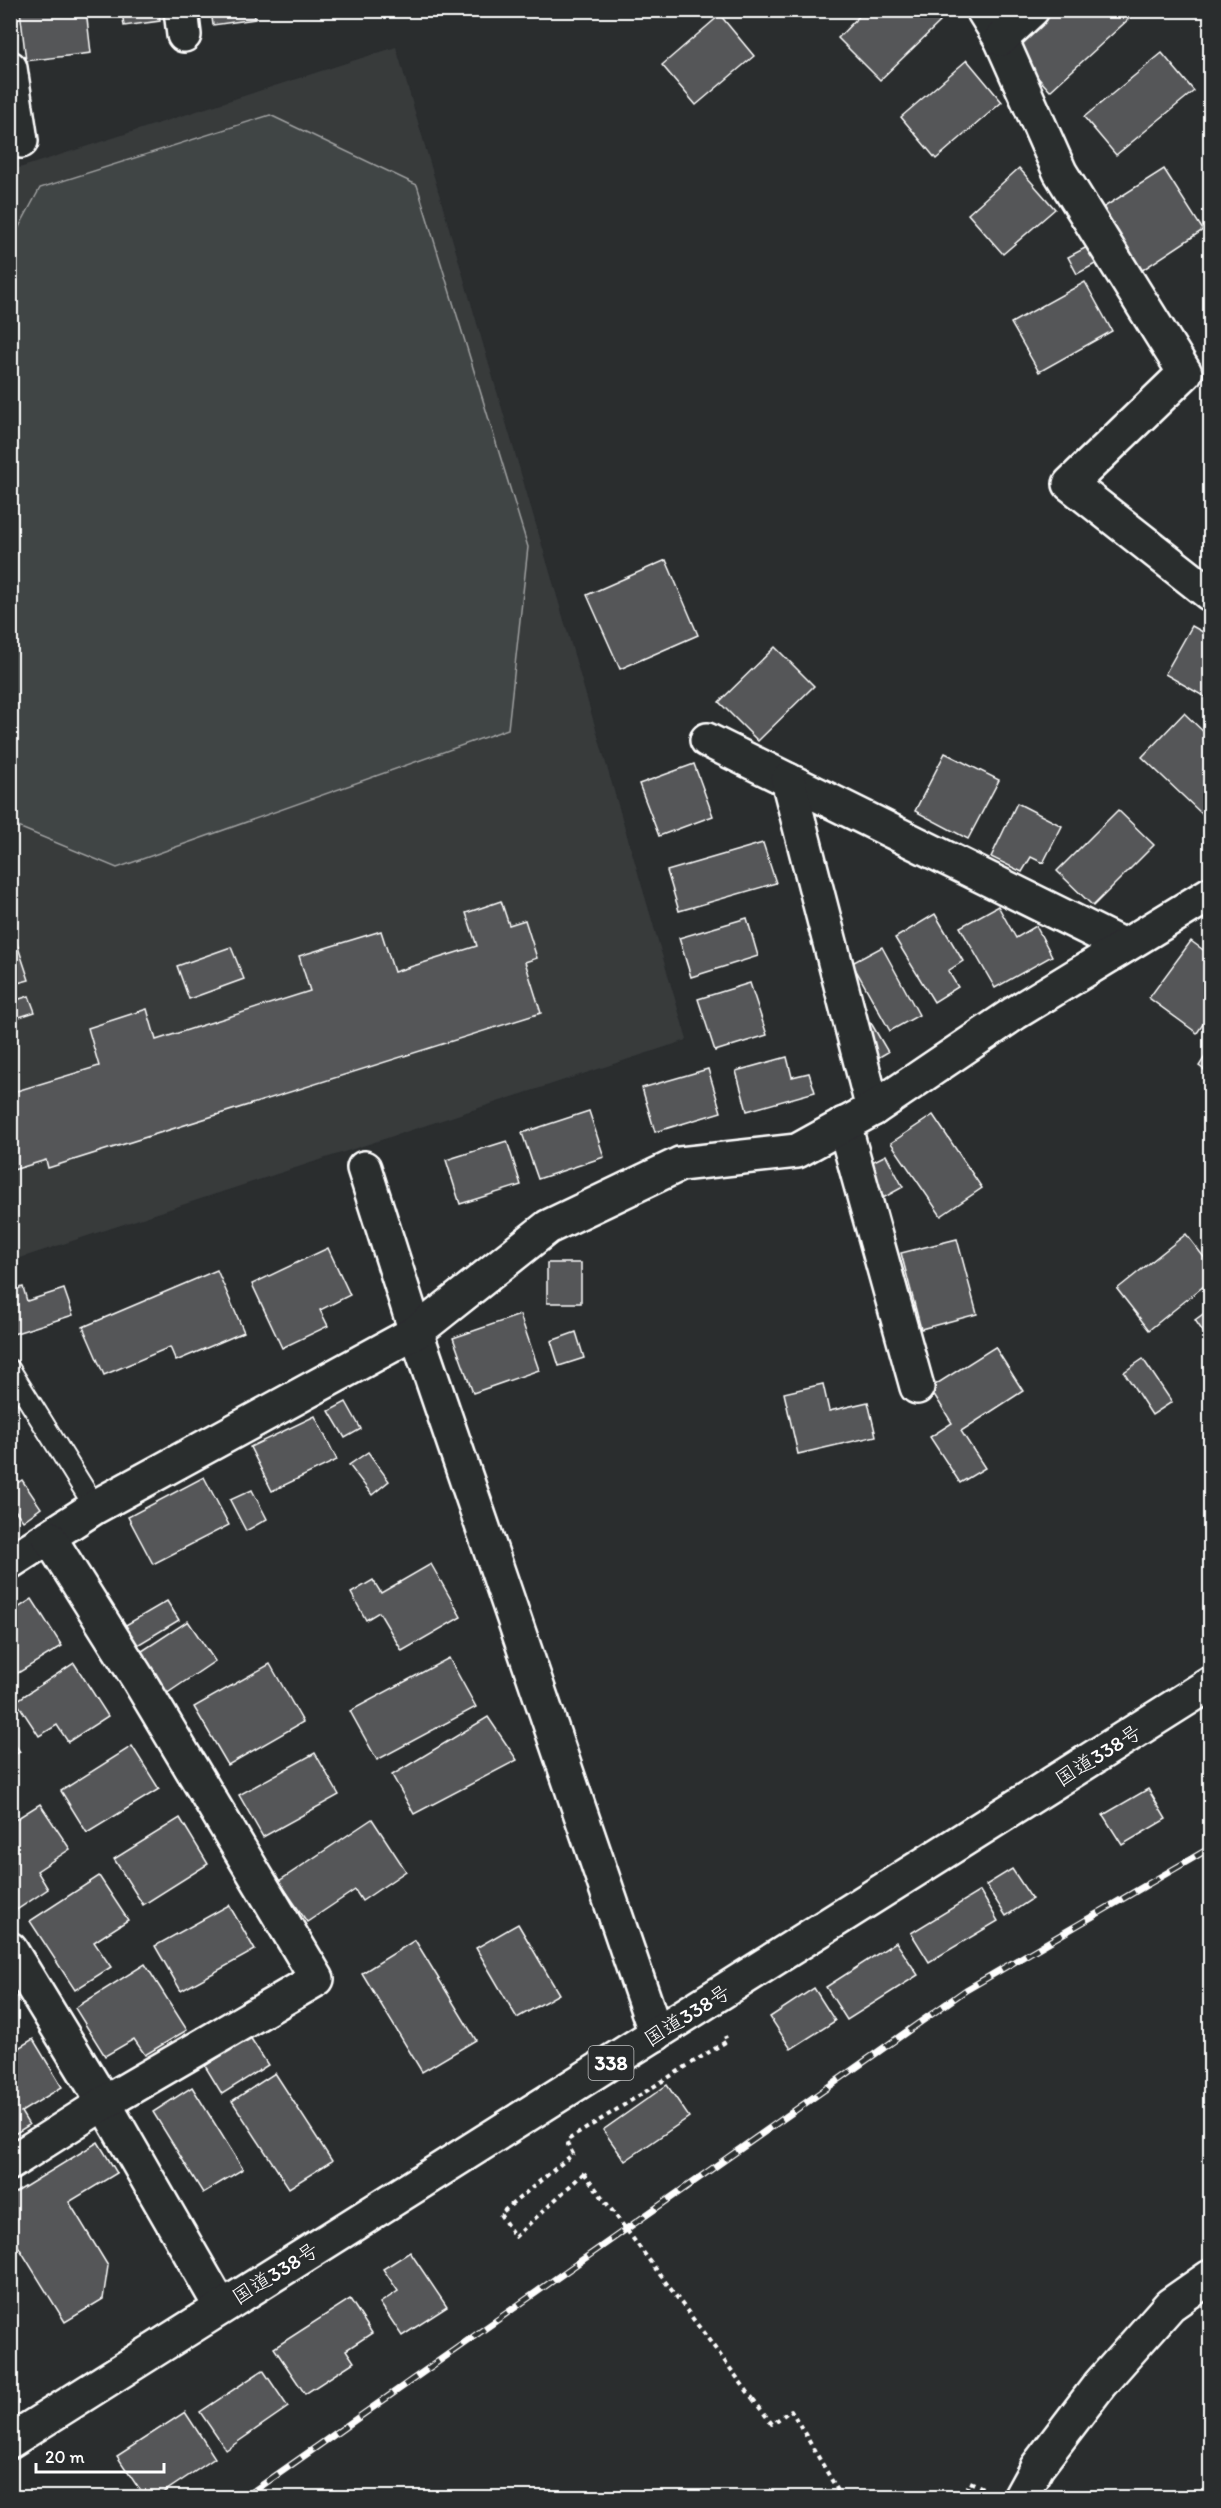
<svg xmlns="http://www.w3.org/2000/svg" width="1221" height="2508" font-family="Itim,'Klee One',sans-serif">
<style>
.built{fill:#373a3b}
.green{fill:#414445;stroke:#a0a2a2;stroke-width:1.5}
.building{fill:#555758;stroke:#fff;stroke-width:1.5}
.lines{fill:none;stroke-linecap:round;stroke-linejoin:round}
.service-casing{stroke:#fff;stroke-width:24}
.minor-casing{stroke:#fff;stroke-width:38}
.trunk-casing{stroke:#fff;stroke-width:38}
.path{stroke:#fff;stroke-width:4;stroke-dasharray:4.5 4.5;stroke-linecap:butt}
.service{stroke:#2a2d2e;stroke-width:20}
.minor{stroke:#2a2d2e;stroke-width:33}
.trunk{stroke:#2a2d2e;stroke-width:33}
.rail-casing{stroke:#fff;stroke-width:7}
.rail{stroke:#2a2d2e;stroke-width:4.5;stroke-dasharray:14;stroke-linecap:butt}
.path-bridge{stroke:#fff;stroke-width:4;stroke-dasharray:4.5 4.5;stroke-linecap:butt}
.labels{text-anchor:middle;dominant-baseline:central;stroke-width:4.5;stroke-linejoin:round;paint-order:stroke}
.shield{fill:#2a2d2e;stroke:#bfc0c0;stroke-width:1.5}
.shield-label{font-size:20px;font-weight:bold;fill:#fff}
.street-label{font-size:21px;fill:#fff;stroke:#2a2d2e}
</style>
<rect width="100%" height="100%" fill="#2a2d2e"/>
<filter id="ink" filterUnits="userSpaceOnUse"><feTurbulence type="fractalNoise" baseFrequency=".0167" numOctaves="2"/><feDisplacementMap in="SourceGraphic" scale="12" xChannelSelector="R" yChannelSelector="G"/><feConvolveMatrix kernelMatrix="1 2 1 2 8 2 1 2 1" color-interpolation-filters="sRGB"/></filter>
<g filter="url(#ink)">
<!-- built -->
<polygon class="built" points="396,47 687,1040 11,1261 10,171"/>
<!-- green -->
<polygon class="green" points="270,115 417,185 528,547 508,729 117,868 11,824 11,242 40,188"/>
<!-- building -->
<g class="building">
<polygon points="20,10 86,10 91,53 26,61"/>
<polygon points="122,10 159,10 160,21 124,26"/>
<polygon points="211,10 254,10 255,19 213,25"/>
<polygon points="865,10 870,10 876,17 882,10 928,10 940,22 880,80 838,38"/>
<polygon points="1053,10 1125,10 1131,17 1050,91 1011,48"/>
<polygon points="720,15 754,56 696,105 662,65"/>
<polygon points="1162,53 1194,91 1116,155 1084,117"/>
<polygon points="967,60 1002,102 936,159 901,117"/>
<polygon points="1019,168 1055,209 1003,254 968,214"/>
<polygon points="1164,169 1203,230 1141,271 1101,209"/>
<polygon points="1087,247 1097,263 1077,274 1068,257"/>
<polygon points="1085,282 1112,331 1039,372 1011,323"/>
<polygon points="666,560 698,635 620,669 587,595"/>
<polygon points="1192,626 1210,636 1210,700 1165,674"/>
<polygon points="775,647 814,686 758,741 719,702"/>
<polygon points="1184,713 1210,738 1210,775 1208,777 1210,779 1210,807 1203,815 1142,757"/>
<polygon points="945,753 999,780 968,839 915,811"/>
<polygon points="694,764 713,816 659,836 639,784"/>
<polygon points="1017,803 1062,826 1043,863 1031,857 1022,872 991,857"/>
<polygon points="1118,810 1154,845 1093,906 1057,871"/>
<polygon points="763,843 776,883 679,911 667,871"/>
<polygon points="501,901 509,925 525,920 537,958 525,962 541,1013 48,1168 46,1160 10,1171 10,1093 99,1066 88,1028 147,1009 156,1040 310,991 299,956 381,931 394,972 477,946 466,913"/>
<polygon points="998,906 1016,938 1036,926 1052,956 995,988 960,927"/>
<polygon points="935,914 963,961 948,971 958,987 934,1002 895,938"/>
<polygon points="747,918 758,956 691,977 679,938"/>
<polygon points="1191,941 1210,955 1210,1014 1197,1033 1149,998"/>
<polygon points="17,944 29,980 10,985 10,947"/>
<polygon points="231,947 244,979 189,999 177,966"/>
<polygon points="882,947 919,1015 890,1031 852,963"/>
<polygon points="750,983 767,1035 715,1051 698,999"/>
<polygon points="29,996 35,1012 10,1020 10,1002"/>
<polygon points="871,1023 888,1052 876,1059 859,1031"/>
<polygon points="1210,1049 1210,1074 1199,1066"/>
<polygon points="787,1057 792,1077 809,1073 815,1092 747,1111 736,1071"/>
<polygon points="708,1069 721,1112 655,1132 642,1088"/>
<polygon points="589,1111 604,1157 538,1179 522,1133"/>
<polygon points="933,1115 982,1188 941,1216 891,1143"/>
<polygon points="507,1141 521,1185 460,1204 446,1160"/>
<polygon points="886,1155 903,1187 883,1198 866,1165"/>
<polygon points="1186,1234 1210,1265 1210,1281 1149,1330 1117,1289"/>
<polygon points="957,1239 977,1314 921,1329 901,1253"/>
<polygon points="328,1248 350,1295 320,1310 328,1326 282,1348 252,1284"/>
<rect x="547" y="1263" width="34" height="40"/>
<polygon points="217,1270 244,1332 176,1361 170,1347 104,1375 83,1327"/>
<polygon points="23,1287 27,1301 64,1289 73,1315 10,1335 10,1291"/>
<polygon points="1210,1309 1210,1342 1195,1320"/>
<polygon points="520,1315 539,1370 473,1393 453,1338"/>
<polygon points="576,1332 584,1358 559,1366 551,1341"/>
<polygon points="995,1347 1023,1391 961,1431 985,1468 960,1483 930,1437 952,1423 930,1388"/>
<polygon points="1143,1359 1172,1402 1152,1415 1124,1372"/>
<polygon points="823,1384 829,1411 868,1402 876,1436 798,1454 784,1393"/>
<polygon points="346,1402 361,1429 345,1438 329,1411"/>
<polygon points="315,1416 337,1460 272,1491 250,1447"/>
<polygon points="368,1452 389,1481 372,1495 349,1465"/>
<polygon points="204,1477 229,1525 153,1564 128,1517"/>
<polygon points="22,1480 41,1508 23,1521 10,1503 10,1488"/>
<polygon points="252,1490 267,1519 246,1531 230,1500"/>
<polygon points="431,1564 461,1617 402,1651 379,1612 366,1620 351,1593 373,1580 381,1593"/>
<polygon points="32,1599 62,1646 10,1678 10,1613"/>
<polygon points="167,1601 179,1620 136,1646 124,1626"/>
<polygon points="188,1621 215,1661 166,1694 139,1653"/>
<polygon points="449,1658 476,1707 377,1760 350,1711"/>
<polygon points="74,1663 108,1716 68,1742 57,1725 39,1736 16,1701"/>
<polygon points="270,1664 303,1722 228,1765 194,1707"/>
<polygon points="488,1717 517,1760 414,1814 392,1775"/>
<polygon points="10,1737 20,1752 10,1757"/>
<polygon points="132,1746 159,1789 87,1833 61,1791"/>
<polygon points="315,1753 339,1795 263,1837 239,1795"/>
<polygon points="1148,1789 1166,1819 1122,1845 1103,1815"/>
<polygon points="40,1804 70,1849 37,1871 48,1889 12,1913 10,1823"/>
<polygon points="180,1818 208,1864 143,1905 114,1859"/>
<polygon points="372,1819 406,1871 362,1901 355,1890 307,1922 279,1881"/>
<polygon points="1012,1869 1032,1899 1006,1916 986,1885"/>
<polygon points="99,1876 128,1920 94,1942 111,1967 75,1990 30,1921"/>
<polygon points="980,1891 998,1921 929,1962 911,1933"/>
<polygon points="229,1905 255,1950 181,1991 155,1946"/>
<polygon points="518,1924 559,1994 517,2018 476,1948"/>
<polygon points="415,1940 476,2040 422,2072 362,1973"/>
<polygon points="896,1942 918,1975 847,2020 826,1987"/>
<polygon points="145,1964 187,2030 145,2055 134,2039 105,2056 75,2008"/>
<polygon points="814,1988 835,2021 791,2049 770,2017"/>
<polygon points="250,2037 268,2065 222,2094 205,2066"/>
<polygon points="33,2039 62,2087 21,2112 29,2125 10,2137 10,2053"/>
<polygon points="275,2073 332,2161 289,2188 232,2101"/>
<polygon points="667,2085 689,2117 625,2161 603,2130"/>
<polygon points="192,2087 243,2169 203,2193 153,2112"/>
<polygon points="98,2142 117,2173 69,2202 108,2266 103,2299 65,2322 10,2233 10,2196"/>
<polygon points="410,2252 447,2307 402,2336 380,2303 398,2291 383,2269"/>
<polygon points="350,2299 372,2333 346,2350 354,2362 305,2394 274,2348"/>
<polygon points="263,2370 288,2407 226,2450 200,2412"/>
<polygon points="185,2412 215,2458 155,2498 145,2498 117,2456"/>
</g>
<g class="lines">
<defs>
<polyline id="service" points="10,1370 95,1507"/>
<g id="minor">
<polyline points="181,10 184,35"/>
<polyline points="983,10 1001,39 1060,172 1185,373 1070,484 1210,594"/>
<polyline points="1001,39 1032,10"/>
<polyline points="10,68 21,141"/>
<polyline points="707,740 1124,946"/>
<polyline points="788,780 873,1109"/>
<polyline points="844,1124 917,1387"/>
<polyline points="364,1168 416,1332 656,2034"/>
<polyline points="10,1562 95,1507 416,1332 548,1227 680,1164 797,1151 873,1109 1015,1013 1210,894"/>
<polyline points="10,1949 104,2103 221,2307"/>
<polyline points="10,2163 104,2103 317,1979 140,1682 49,1537"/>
<polyline points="1020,2498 1037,2467 1100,2384 1170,2305 1210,2277"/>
</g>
<polyline id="trunk" points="10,2441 1210,1684"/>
</defs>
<!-- service casing -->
<use href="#service" class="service-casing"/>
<!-- minor casing -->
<use href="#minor" class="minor-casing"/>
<!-- trunk casing -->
<use href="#trunk" class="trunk-casing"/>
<!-- path -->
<g class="path">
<polyline points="584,2173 515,2237 500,2214 573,2154 566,2141 727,2041 725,2036"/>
<polyline points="753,2399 772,2424 791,2410 841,2496 848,2498"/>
<polyline points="962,2498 970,2482 983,2488"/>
</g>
<!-- service -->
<use href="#service" class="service"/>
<!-- minor -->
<use href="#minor" class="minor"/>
<!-- trunk -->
<use href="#trunk" class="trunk"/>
<defs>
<polyline id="rail" points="244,2498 966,1990 1210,1848"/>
</defs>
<!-- rail casing -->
<use href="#rail" class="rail-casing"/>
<!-- rail -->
<use href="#rail" class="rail"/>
<!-- path-bridge -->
<polyline class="path-bridge" points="584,2173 753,2399"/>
</g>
</g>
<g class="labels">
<!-- shield labels -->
<rect class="shield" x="588.5" y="2046" width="45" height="34" rx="4.5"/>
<g class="shield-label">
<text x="611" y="2063">338</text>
</g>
<!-- street labels -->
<g class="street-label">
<text transform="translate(1098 1755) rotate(-32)">国道338号</text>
<text transform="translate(687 2015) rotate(-32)">国道338号</text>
<text transform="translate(275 2273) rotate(-32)">国道338号</text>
</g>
</g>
<!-- margin -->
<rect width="1221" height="2508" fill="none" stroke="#2a2d2e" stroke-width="36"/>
<rect x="18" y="18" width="1185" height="2472" fill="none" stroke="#fff" stroke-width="2" filter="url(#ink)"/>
<!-- scale -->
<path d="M36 2463v9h128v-9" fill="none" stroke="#ffffff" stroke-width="3"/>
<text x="45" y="2463" font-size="18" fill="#ffffff" stroke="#2a2d2e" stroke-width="4.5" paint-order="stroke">20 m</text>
</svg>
